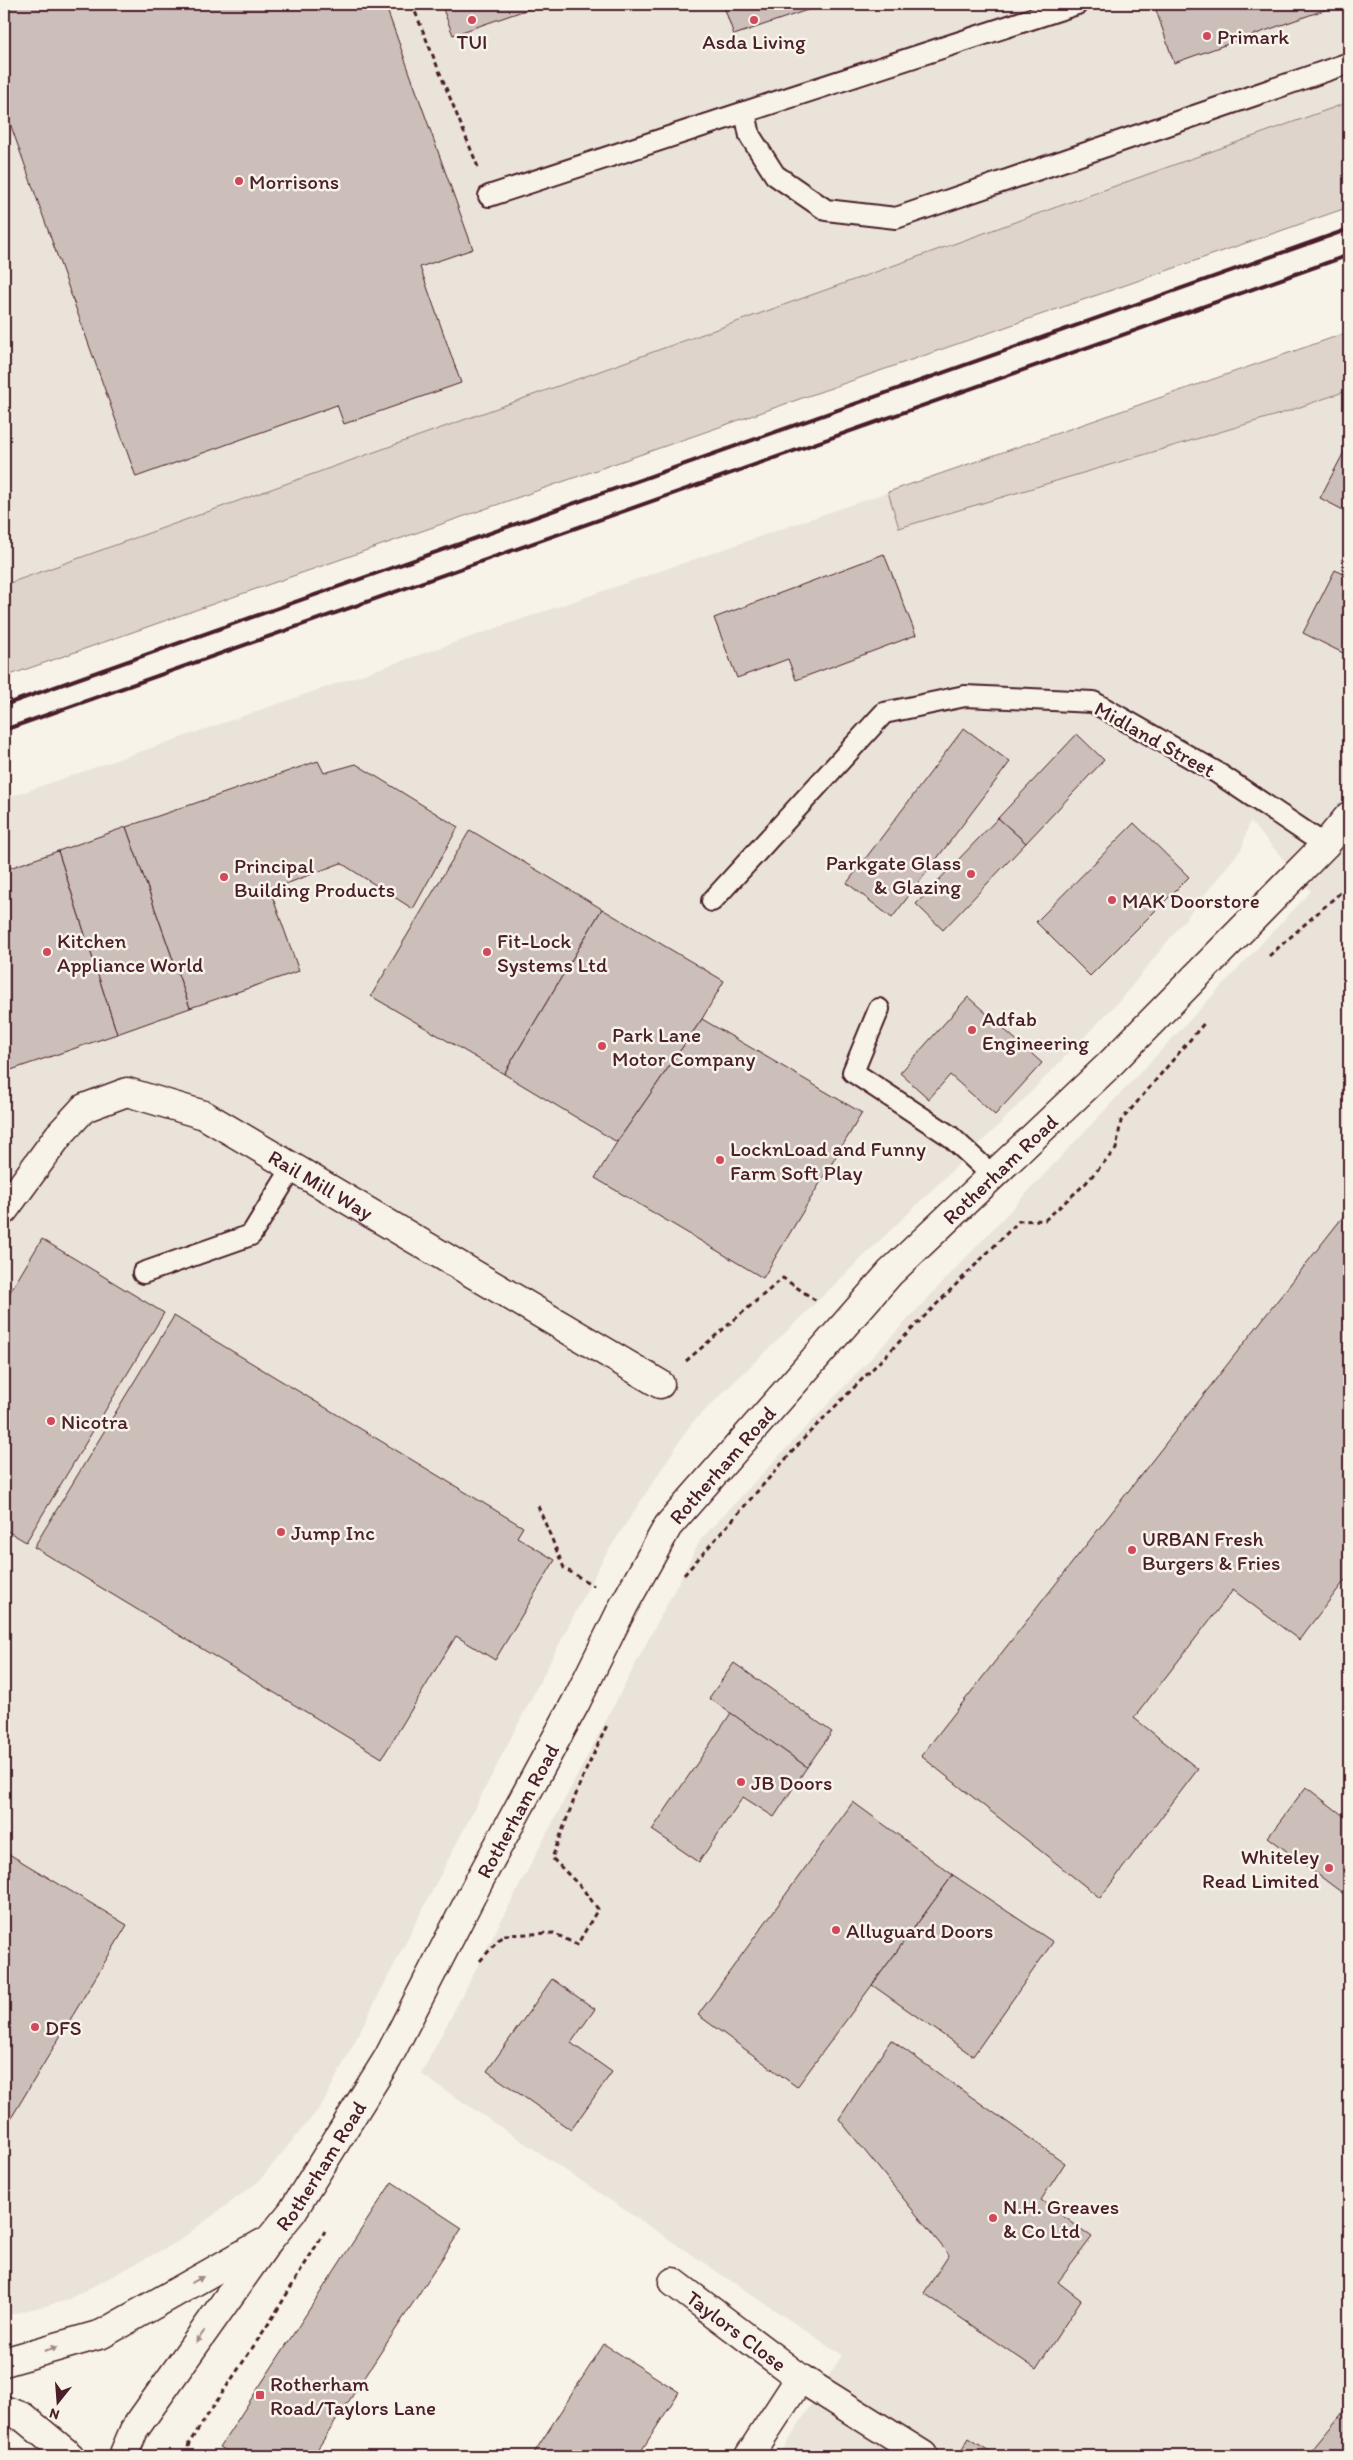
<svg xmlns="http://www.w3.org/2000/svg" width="1353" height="2460" font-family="Itim,sans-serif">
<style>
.built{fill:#eae3da}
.green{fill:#ded4cc;stroke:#947a7c}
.building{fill:#ccbfb9;stroke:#4a1f2b}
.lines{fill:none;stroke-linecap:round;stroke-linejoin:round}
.service-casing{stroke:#4a1f2b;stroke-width:24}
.minor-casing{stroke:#4a1f2b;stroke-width:31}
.primary-casing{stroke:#4a1f2b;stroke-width:31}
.path{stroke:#4a1f2b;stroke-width:3;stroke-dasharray:5 4;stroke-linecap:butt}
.service{stroke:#f7f3e8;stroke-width:20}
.minor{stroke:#f7f3e8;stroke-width:28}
.primary{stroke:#f7f3e8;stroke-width:28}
.rail{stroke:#4a1f2b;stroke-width:4}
.oneway{fill:#a0898a}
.poi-dot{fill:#d1495b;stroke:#f7f3e8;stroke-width:2}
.labels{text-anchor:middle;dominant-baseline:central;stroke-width:5;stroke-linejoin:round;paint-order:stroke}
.poi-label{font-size:21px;fill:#4a1f2b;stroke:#f7f3e8;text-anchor:start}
.street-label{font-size:21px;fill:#4a1f2b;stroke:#f7f3e8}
</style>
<rect width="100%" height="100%" fill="#f7f3e8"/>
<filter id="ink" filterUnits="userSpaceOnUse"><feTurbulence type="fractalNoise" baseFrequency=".02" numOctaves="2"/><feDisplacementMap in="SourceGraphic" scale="10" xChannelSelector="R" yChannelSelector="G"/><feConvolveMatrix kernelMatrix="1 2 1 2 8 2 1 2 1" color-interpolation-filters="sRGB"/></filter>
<g filter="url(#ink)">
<!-- built -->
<g class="built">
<polygon points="4,4 1349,4 1349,102 4,585"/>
<polygon points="1349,390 1349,2456 779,2456 842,2355 421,2074 701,1539 1311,891 1250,821 1242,848 1123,997 996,1128 691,1424 603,1559 322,2105 259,2181 177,2242 65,2301 4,2316 4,799 888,492 899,528 1280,414"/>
</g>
<!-- green -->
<g class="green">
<polygon points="1349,102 1349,207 4,677 4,585"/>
<polygon points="1349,332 1349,390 1280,414 899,528 888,492"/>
</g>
<!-- building -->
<g class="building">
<polygon points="4,4 385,4 473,249 420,267 461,383 344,424 337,405 136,477 6,112 4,113"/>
<polygon points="441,4 543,4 453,35"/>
<polygon points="723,4 825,4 734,35"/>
<polygon points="1154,4 1322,4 1324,10 1174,63"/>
<polygon points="1322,4 1343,4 1324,10"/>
<polygon points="1345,450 1349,452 1349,513 1320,498"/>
<polygon points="884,554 916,635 796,680 788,659 737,678 714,618"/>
<polygon points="1335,570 1349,577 1349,656 1303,633"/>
<polygon points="964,728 1010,762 892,918 847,883"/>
<polygon points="1077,734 1104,760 1026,843 998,818"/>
<polygon points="318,761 324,773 356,764 458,827 413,909 341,863 270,890 299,971 190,1008 126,827"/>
<polygon points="998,818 1026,843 943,930 916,904"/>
<polygon points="1134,823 1189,877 1090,976 1036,922"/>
<polygon points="126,827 190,1008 117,1034 58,851"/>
<polygon points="470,830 602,909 504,1074 371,996"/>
<polygon points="58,851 117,1034 5,1072 4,870"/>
<polygon points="602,909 724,981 702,1019 617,1142 504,1074"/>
<polygon points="968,997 1042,1063 995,1115 950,1075 929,1099 900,1073"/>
<polygon points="702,1019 862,1113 763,1278 595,1178 617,1142"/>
<polygon points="1349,1209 1349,1575 1299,1640 1233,1590 1134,1718 1198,1769 1100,1898 921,1756"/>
<polygon points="42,1239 164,1313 26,1542 4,1529 4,1302"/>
<polygon points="174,1316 523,1527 517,1537 555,1560 495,1660 456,1636 382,1758 34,1547"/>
<polygon points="734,1663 832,1732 807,1767 709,1698"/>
<polygon points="731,1713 807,1767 774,1817 743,1797 699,1862 652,1830"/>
<polygon points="1306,1787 1349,1820 1349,1898 1268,1837"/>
<polygon points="853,1802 953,1875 797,2087 698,2015"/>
<polygon points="4,1851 127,1925 4,2130"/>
<polygon points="953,1875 1053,1942 973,2056 872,1985"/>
<polygon points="552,1979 595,2009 571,2043 612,2072 571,2130 487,2071"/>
<polygon points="891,2040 1065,2163 1041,2200 1092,2237 1058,2282 1081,2300 1036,2369 924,2293 949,2255 839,2119"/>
<polygon points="392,2182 462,2228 313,2456 235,2456 220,2447"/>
<polygon points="604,2344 679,2392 638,2456 532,2456"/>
<polygon points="1349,2405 1349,2456 1307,2456"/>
<polygon points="969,2438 997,2456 958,2456"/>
</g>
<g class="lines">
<defs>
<g id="service">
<polyline points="1077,4 745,112 750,136 775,175 826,210 896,218 1349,63"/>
<polyline points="489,196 745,112"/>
<polyline points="712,901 884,713 965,696 1093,702 1216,772 1325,845"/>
<polyline points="879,1009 853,1072 950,1136 993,1176"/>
<polyline points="143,1273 251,1235 293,1167"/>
</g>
<g id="minor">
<path id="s1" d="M 4,1210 L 59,1135 L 84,1108 L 127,1092 L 204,1115 L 660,1384"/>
<path id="s2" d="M 673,2282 L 800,2378 L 923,2455"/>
<polyline points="749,2456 800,2378"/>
</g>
<g id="primary">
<polyline points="4,2362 102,2334 263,2243"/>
<polyline points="4,2410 23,2417 70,2456"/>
<path id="s3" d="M 123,2456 L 134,2430 L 269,2240 L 292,2212 L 388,2058 L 479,1881 L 576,1702 L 624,1605 L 668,1526 L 890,1273 L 1107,1067 L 1325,845 L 1349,816"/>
</g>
</defs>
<!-- service casing -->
<use href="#service" class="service-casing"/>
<!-- minor casing -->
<use href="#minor" class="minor-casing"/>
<!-- primary casing -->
<use href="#primary" class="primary-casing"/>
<!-- path -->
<g class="path">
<polyline points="412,4 478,167"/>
<polyline points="1269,956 1349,885"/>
<polyline points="686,1361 783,1278 818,1302"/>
<polyline points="538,1506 564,1568 594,1586"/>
<polyline points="684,1575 806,1436 1019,1221 1045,1220 1085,1184 1116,1149 1121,1121 1206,1021"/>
<polyline points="480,1961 503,1935 554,1933 577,1945 598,1909 582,1888 552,1858 581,1781 608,1723"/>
<polyline points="186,2456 189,2443 273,2317 325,2231"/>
</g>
<!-- service -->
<use href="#service" class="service"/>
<!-- minor -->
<use href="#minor" class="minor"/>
<!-- primary -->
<use href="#primary" class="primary"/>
<!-- rail -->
<g class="rail">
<polyline points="4,705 1349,229"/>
<polyline points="4,730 1349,255"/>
</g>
</g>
<!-- one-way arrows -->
<defs><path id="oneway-solid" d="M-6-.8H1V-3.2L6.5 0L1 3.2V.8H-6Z" transform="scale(1.25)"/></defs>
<g class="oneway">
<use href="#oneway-solid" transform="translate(197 2280) rotate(-29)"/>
<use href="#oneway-solid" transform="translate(200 2337) rotate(125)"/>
<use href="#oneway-solid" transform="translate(51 2349) rotate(-16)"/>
</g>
</g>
<!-- markers -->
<g class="poi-dot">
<circle cx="472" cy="20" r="5"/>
<circle cx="754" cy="20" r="5"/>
<circle cx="1207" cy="36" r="5"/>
<circle cx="239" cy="181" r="5"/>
<circle cx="971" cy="874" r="5"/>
<circle cx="224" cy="877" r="5"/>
<circle cx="1112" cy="900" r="5"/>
<circle cx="47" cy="952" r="5"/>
<circle cx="487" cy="952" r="5"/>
<circle cx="972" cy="1030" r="5"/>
<circle cx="602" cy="1046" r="5"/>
<circle cx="720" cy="1160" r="5"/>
<circle cx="51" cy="1421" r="5"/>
<circle cx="281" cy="1532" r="5"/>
<circle cx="1132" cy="1550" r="5"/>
<circle cx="741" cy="1782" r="5"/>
<circle cx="1329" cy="1868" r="5"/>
<circle cx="836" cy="1930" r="5"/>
<circle cx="35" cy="2027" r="5"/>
<circle cx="993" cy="2218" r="5"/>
<rect x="255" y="2390" width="10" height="10" rx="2.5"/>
</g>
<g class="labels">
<!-- poi labels -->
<g class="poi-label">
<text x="1217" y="36">Primark</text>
<text x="472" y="41" text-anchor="middle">TUI</text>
<text x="754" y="41" text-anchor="middle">Asda Living</text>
<text x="249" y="181">Morrisons</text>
<text x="961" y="862" text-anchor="end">Parkgate Glass<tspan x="961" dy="24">&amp; Glazing</tspan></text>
<text x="234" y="865">Principal<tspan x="234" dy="24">Building Products</tspan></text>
<text x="1122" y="900">MAK Doorstore</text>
<text x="57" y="940">Kitchen<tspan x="57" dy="24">Appliance World</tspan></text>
<text x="497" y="940">Fit-Lock<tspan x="497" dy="24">Systems Ltd</tspan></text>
<text x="982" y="1018">Adfab<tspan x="982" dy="24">Engineering</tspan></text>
<text x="612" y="1034">Park Lane<tspan x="612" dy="24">Motor Company</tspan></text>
<text x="730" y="1148">LocknLoad and Funny<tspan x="730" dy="24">Farm Soft Play</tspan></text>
<text x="61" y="1421">Nicotra</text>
<text x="291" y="1532">Jump Inc</text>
<text x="1142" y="1538">URBAN Fresh<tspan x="1142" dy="24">Burgers &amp; Fries</tspan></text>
<text x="751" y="1782">JB Doors</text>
<text x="1319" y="1856" text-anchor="end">Whiteley<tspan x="1319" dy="24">Read Limited</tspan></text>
<text x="846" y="1930">Alluguard Doors</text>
<text x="45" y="2027">DFS</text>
<text x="1003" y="2206">N.H. Greaves<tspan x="1003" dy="24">&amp; Co Ltd</tspan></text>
<text x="270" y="2383">Rotherham<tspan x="270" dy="24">Road/Taylors Lane</tspan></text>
</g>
<!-- street labels -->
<g class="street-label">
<text transform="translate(1155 739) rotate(29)">Midland Street</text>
<text stroke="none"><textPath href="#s3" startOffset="1568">Rotherham Road</textPath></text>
<text stroke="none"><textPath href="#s1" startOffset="392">Rail Mill Way</textPath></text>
<text stroke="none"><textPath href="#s3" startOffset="1162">Rotherham Road</textPath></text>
<text stroke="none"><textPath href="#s3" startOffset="758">Rotherham Road</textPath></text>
<text stroke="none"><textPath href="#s3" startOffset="352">Rotherham Road</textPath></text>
<text stroke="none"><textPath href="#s2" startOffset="80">Taylors Close</textPath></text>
</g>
</g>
<!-- margin -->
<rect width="1353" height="2460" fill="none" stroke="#f7f3e8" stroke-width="20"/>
<rect x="10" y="10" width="1333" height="2440" fill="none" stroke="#4a1f2b" stroke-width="2" filter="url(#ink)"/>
<!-- north arrow -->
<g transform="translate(58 2402) rotate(197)" stroke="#f7f3e8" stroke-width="4" paint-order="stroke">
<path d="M0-4L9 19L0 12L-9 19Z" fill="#4a1f2b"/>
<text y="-8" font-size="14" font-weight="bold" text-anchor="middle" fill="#4a1f2b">N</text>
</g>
</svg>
